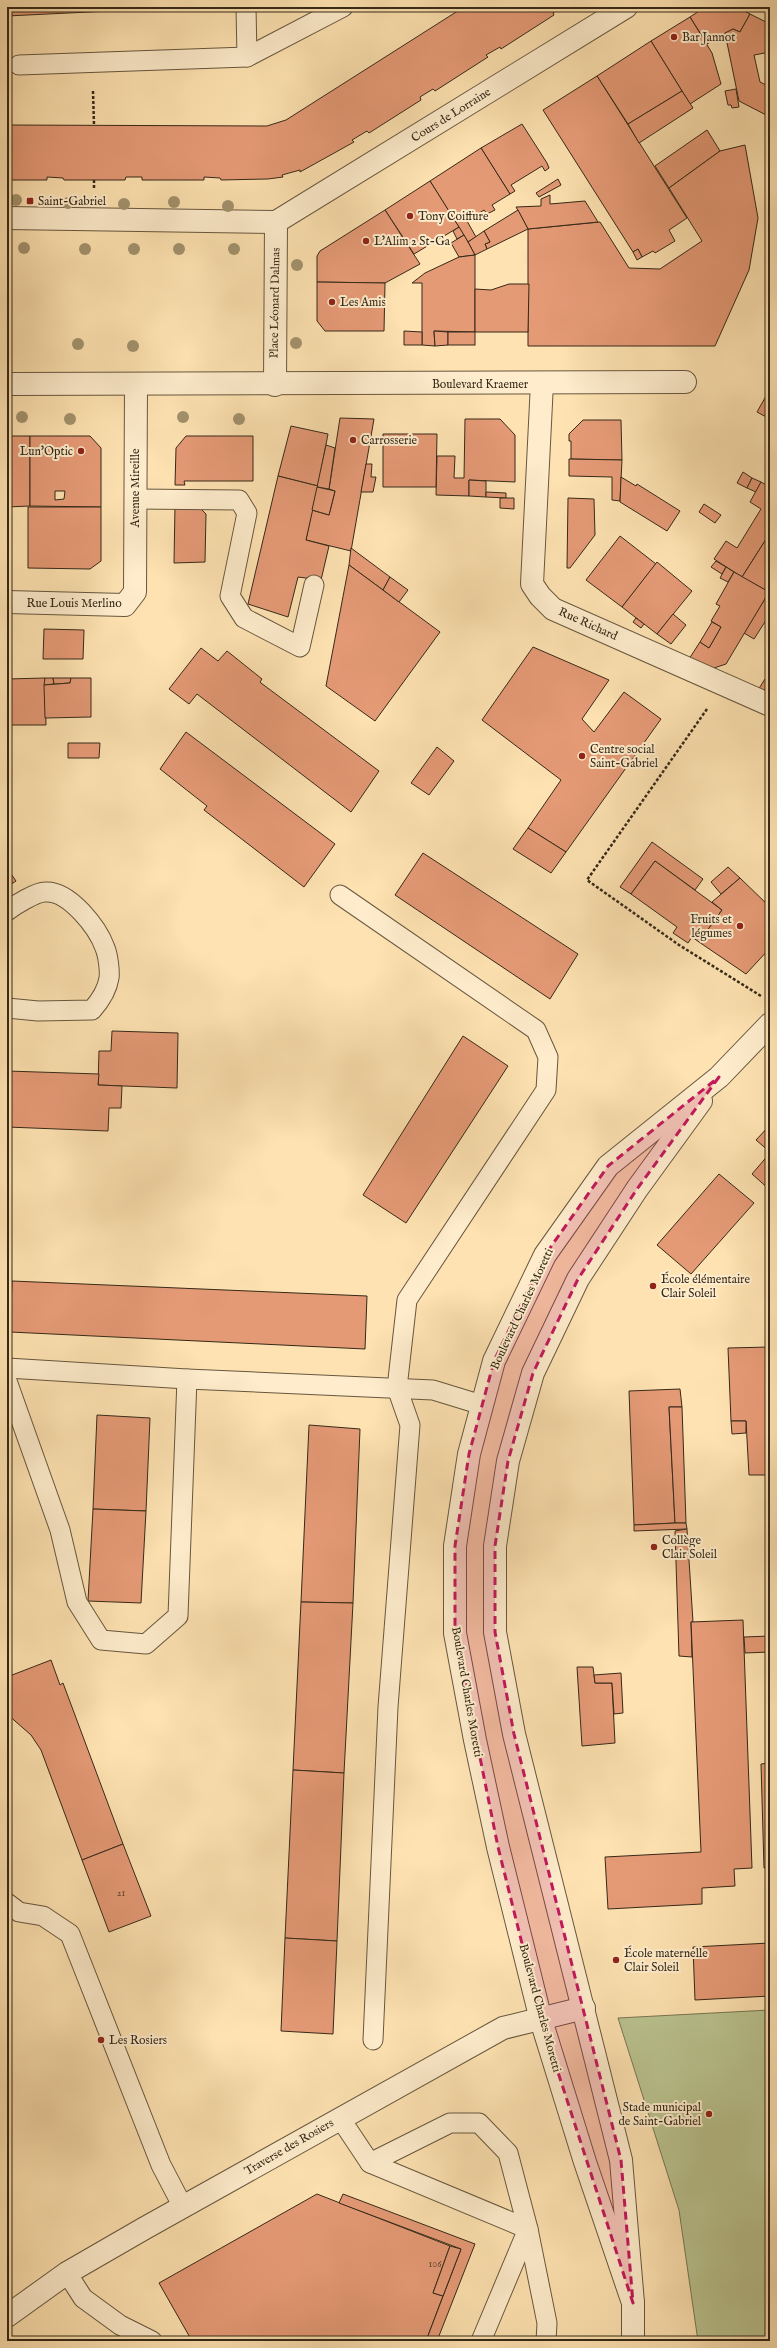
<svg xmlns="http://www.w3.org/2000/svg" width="777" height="2348" font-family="'IM FELL English',serif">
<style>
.garden{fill:#bac490;stroke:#787654}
.building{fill:#e59a76;stroke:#352918;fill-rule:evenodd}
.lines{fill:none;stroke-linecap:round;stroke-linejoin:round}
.service-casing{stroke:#67573e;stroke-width:21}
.minor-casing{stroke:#67573e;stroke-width:24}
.tertiary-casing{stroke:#67573e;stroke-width:24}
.path{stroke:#352918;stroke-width:2.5;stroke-dasharray:3 2;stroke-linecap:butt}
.service{stroke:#feeccc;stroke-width:19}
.minor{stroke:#feeccc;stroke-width:22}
.tertiary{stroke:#feeccc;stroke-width:22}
.tree{fill:#a2926d}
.marked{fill:#c2185b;fill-opacity:0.2;stroke:#c2185b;stroke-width:3;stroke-dasharray:8 5;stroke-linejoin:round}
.poi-dot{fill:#8f2418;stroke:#feeccc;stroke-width:1.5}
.labels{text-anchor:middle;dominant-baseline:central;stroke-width:4;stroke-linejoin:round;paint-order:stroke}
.number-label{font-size:10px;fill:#614530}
.poi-label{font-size:12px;fill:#352918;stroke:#feeccc;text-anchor:start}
.street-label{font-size:12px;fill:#352918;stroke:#feeccc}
</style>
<rect width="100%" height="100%" fill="#fee2b1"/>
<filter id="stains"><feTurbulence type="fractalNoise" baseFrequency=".005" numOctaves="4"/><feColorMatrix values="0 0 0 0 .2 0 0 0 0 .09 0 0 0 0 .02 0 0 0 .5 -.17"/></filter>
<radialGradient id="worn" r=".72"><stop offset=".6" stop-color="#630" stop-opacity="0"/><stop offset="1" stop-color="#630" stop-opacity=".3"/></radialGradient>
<!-- garden -->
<polygon class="garden" points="770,2010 770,2341 698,2341 679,2210 618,2018"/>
<!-- building -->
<g class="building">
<polygon points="7,7 191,7 7,16"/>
<polygon points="464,7 562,7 553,13 554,15 501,49 500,47 486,55 488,57 435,91 433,89 420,97 421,100 369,133 367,131 352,140 354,142 300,172 300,170 282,175 283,177 268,179 221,180 220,178 204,177 204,180 142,180 142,177 126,177 125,180 64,180 63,178 47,177 47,180 7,180 7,125 267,126 286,120"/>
<polygon points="705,7 737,7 750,14 740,32 733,29 707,44 690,17"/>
<polygon points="750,14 770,24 770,52 754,55 760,82 770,87 770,117 739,101 725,33 733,29 740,32"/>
<polygon points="690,17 712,53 721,84 690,104 651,41"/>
<polygon points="651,41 682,91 628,124 597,76"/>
<polygon points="597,76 687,218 669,230 675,241 655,253 653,251 642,257 638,249 633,252 543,110"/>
<polygon points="736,89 739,107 732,108 731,105 728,105 725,91"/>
<polygon points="682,91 693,108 639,143 628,124"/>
<polygon points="522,124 547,163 549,168 545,171 542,166 511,185 515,191 510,194 481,148"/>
<polygon points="707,130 720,151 669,188 655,166"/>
<polygon points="745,145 758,218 749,270 715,346 528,346 528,229 600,222 629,268 660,269 702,241 669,188 720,151"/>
<polygon points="481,148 510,194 492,205 495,210 487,214 484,210 467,221 476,237 468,242 430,181"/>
<polygon points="558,179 561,185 539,197 536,193"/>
<polygon points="430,181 459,227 414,254 385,210"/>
<polygon points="550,195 550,204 585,201 598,222 528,229 516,207 541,206 541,199"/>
<polygon points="385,210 420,264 385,283 317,282 317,256 320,251"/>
<polygon points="518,210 528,229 487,249 485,244 490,242 484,231"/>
<polygon points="459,227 464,235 457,239 453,231"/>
<polygon points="484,231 490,242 485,244 487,249 475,255 468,242"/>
<polygon points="464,235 468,242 475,255 459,257 451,243"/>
<polygon points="638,249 642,257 637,260 633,252"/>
<polygon points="475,255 475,332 434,331 435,346 422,345 422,283 412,283 425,273 459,257"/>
<polygon points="317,282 385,283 384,331 325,331 317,321"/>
<polygon points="509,284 529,284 528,332 475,332 475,289 491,290"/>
<polygon points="404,331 422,332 422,345 404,345"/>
<polygon points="434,331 448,332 448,345 435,346"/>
<rect x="448" y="332" width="27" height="13"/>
<polygon points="770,389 770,419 757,412"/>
<polygon points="340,418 374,419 351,551 306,540 312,510 329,515 335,491 329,489"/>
<polygon points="465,419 500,419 515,435 515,482 469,480 469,496 436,495 437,456 455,456 454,478 464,478"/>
<polygon points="583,420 621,420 622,460 571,459 571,441 569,441 569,434"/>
<polygon points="291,426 328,434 318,486 278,476"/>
<polygon points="383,434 437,434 436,487 383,487"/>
<polygon points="7,436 30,436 30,506 7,507"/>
<path d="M 30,436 L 90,436 L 101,448 L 101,507 L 30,506 ZM 55,491 L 65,491 L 64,499 L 55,500 Z"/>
<polygon points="186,436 253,436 253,481 184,481 185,485 175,485 176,448"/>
<polygon points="326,445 335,448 329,489 317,487"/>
<polygon points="569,459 622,460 620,501 612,500 612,477 569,476"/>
<polygon points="366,464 372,464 371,477 376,477 373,492 361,492"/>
<polygon points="743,472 752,478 747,488 737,483"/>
<polygon points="278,476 318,486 306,540 329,546 321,580 298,577 288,617 248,604"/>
<polygon points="621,477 636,486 637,484 680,511 667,531 620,502"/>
<polygon points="752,478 761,482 756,492 747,488"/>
<polygon points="469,480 486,481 486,497 469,496"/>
<polygon points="761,482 770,487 770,533 742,577 714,559 726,541 737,548 761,509 750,502"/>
<polygon points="317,487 335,491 329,515 312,510"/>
<polygon points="486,492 506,493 506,498 486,497"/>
<polygon points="500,498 514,498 514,509 500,508"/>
<polygon points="568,498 594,499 595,535 570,568 567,568"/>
<polygon points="704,504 721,515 715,523 699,512"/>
<polygon points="175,506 198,506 206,514 205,562 174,563"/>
<polygon points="28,507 101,507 101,561 90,569 28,568"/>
<polygon points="770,533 770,614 754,639 744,633 769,592 742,577"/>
<polygon points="620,536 656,564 622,607 586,580"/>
<polygon points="351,548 390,577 383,590 349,565"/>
<polygon points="716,561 726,567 722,574 711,567"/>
<polygon points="657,562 692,591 657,634 622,607"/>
<polygon points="349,565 440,632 375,721 326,686"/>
<polygon points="726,567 734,572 728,582 720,578"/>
<polygon points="734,572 769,592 726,664 711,669 689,659 700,642 709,648 721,627 711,621 720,606 716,604"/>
<polygon points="390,577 408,590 399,602 383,590"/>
<polygon points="673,614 686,625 671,644 657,634"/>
<polygon points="636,618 644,624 641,628 633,622"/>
<polygon points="712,622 721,627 709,648 700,642"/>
<polygon points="44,629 84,630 83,659 43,659"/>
<polygon points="533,647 609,680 582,719 594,732 624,692 661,719 566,852 528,828 561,780 482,720"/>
<polygon points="201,648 218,661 227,651 262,679 260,682 261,683 379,771 351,812 197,694 189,704 169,689"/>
<polygon points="45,678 46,725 7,725 7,679"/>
<polygon points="45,678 53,678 54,684 44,685"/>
<polygon points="53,678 71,678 70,683 54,684"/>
<polygon points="71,678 91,678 91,717 45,718 44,685 70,683"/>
<polygon points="765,679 770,682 770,695 758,690"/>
<polygon points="186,732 335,844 304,887 204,810 207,806 160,769"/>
<polygon points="68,743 100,743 99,758 68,758"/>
<polygon points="437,747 454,761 429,795 411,783"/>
<polygon points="528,828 566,852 551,873 513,849"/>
<polygon points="652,842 703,879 695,890 655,861 631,894 620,887"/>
<polygon points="423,853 578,954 550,999 395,895"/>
<polygon points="655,861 722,910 699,942 692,937 688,943 673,933 677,927 631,894"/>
<polygon points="728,867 740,878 721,894 711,882"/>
<polygon points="7,868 16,881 7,887"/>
<polygon points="740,878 770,907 770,948 746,974 699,942 722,910 712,902"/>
<polygon points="112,1031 178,1033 177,1088 98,1085 99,1051 111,1051"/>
<polygon points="463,1036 508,1066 406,1223 363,1195"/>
<polygon points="7,1071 99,1074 98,1085 122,1086 121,1108 109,1108 108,1131 7,1127"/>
<polygon points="770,1125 770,1152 756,1140"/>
<polygon points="770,1153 770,1190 752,1174"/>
<polygon points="719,1174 754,1203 691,1274 657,1245"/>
<polygon points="12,1281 367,1296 365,1349 10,1332"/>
<polygon points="770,1347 770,1432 766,1432 769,1475 749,1475 746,1421 731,1421 728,1348"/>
<polygon points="680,1389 682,1407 669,1407 675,1523 634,1525 629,1391"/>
<polygon points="669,1407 682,1407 686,1523 675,1523"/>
<polygon points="97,1415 150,1418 146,1511 93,1509"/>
<polygon points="731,1421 746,1421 746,1433 732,1434"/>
<polygon points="309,1425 360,1429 353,1603 301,1602"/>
<polygon points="766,1432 770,1432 770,1452 768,1452"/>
<polygon points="93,1509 146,1511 141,1603 88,1601"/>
<polygon points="675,1523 686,1523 687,1529 634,1531 634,1525"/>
<polygon points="687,1529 693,1622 691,1622 692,1657 679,1656 675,1531"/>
<polygon points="301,1602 353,1603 344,1773 293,1770"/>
<polygon points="743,1620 752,1868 734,1869 735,1886 702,1888 702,1904 608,1909 605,1857 701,1852 691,1622"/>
<polygon points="770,1636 770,1652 745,1653 744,1637"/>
<polygon points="51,1660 60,1685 63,1683 123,1844 82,1860 41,1750 31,1735 7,1714 7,1677"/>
<polygon points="577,1667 593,1667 595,1683 612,1683 615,1743 582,1746"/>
<polygon points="621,1673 623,1713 614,1714 612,1683 595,1683 594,1675"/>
<polygon points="770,1763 770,1868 764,1868 761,1764"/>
<polygon points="293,1770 344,1773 337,1941 285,1938"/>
<polygon points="123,1844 151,1916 109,1932 82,1860"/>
<polygon points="285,1938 337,1941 333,2034 281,2031"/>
<polygon points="770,1943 770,1996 695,2000 693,1947"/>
<polygon points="317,2194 450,2246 433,2293 443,2296 426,2341 192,2341 159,2283"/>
<polygon points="343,2194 475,2244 437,2341 426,2341 461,2249 339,2203"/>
<polygon points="450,2246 461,2249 443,2296 433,2293"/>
</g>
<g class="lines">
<defs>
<g id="service">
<polyline points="246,7 247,57"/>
<polyline points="19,65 247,57 343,7"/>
<polyline points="135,499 239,500 247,513 230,596 244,618 300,647 314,585"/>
<polyline points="340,895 536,1030 548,1057 546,1090 407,1300 397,1388 410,1425 388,1707 373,2040"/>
<path d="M 7,911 C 15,905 36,892 45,892 C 69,890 98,928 105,948 C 108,955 110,971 109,978 C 107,991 100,1001 92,1010 L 38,1011 L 7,1008"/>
<polyline points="7,1368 187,1379 433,1390 482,1405"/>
<polyline points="7,1381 60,1530 77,1602 101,1640 146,1644 178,1616 187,1379"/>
<polyline points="7,1903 19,1912 43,1916 70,1934 161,2165 183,2207"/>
<polyline points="340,2118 370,2163 528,2229 481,2341"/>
<polyline points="370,2163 450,2123 479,2123 508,2153 528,2229 547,2323 546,2341"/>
<polyline points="67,2273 83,2298 120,2325 152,2341"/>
</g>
<g id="minor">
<polyline points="7,218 276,222"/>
<polyline points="276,222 626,7"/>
<polyline points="542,383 532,584 540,596 553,609 770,705"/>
<polyline points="7,384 685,382"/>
<polyline points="275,385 276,222"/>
<polyline points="7,602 125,605 135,592 136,384"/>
<polyline points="7,2316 67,2273 145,2228 503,2028 584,2008"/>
</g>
<g id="tertiary">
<polyline points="633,2303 585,2162 541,2020 498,1847 475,1740 455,1633 455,1546 469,1454 494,1361 545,1255 608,1166 719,1077 770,1024"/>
<polyline points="633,2341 633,2303 621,2160 514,1734 495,1632 495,1546 508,1461 533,1373 578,1279 637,1189 701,1101"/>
</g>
</defs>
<!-- service casing -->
<use href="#service" class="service-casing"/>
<!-- minor casing -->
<use href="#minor" class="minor-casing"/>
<!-- tertiary casing -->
<use href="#tertiary" class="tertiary-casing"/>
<!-- path -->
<g class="path">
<polyline points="93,91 94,125"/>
<polyline points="94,180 94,190"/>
<polyline points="707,709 587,880 679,945 761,996"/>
</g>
<!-- service -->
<use href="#service" class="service"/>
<!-- minor -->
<use href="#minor" class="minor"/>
<!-- tertiary -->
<use href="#tertiary" class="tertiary"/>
</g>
<!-- trees -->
<g class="tree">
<circle cx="16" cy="200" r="6"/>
<circle cx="174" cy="202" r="6"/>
<circle cx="68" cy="203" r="6"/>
<circle cx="124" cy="204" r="6"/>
<circle cx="228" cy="206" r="6"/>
<circle cx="24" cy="248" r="6"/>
<circle cx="85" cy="249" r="6"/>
<circle cx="134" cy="249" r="6"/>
<circle cx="179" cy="249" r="6"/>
<circle cx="234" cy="249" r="6"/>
<circle cx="297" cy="265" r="6"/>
<circle cx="296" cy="343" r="6"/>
<circle cx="78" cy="344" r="6"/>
<circle cx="133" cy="346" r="6"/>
<circle cx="22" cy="417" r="6"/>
<circle cx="183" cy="417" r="6"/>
<circle cx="70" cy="419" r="6"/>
<circle cx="239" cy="419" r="6"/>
</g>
<!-- marked area -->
<path class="marked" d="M 719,1077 L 637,1189 L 578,1279 L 533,1373 L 508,1461 L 495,1546 L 495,1632 L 514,1734 L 621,2160 L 633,2303 L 541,2020 L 498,1847 L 455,1633 L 455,1546 L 469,1454 L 494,1361 L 545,1255 L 608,1166 Z"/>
<!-- markers -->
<g class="poi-dot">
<circle cx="674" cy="37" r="4"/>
<rect x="26" y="197" width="8" height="8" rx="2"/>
<circle cx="410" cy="216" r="4"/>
<circle cx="366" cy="241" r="4"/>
<circle cx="332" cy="302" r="4"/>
<circle cx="353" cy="440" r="4"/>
<circle cx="81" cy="451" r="4"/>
<circle cx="582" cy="756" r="4"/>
<circle cx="740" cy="926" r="4"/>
<circle cx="653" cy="1286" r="4"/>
<circle cx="654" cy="1547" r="4"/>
<circle cx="616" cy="1960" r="4"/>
<circle cx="101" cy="2040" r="4"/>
<circle cx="709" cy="2114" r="4"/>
</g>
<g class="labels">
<!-- number labels -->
<g class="number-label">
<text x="121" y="1893">21</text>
<text x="435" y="2264">106</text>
</g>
<!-- poi labels -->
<g class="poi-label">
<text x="682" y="37">Bar Jannot</text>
<text x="38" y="201">Saint-Gabriel</text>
<text x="418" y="216">Tony Coiffure</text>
<text x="374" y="241">L'Alim 2 St-Ga</text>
<text x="340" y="302">Les Amis</text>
<text x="361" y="440">Carrosserie</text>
<text x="73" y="451" text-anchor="end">Lun'Optic</text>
<text x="590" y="749">Centre social<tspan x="590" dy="14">Saint-Gabriel</tspan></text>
<text x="732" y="919" text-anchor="end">Fruits et<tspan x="732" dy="14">légumes</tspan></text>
<text x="661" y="1279">École élémentaire<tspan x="661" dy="14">Clair Soleil</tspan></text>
<text x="662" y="1540">Collège<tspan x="662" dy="14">Clair Soleil</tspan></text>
<text x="624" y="1953">École maternelle<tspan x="624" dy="14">Clair Soleil</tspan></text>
<text x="109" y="2040">Les Rosiers</text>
<text x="701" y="2107" text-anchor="end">Stade municipal<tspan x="701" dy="14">de Saint-Gabriel</tspan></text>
</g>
<!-- street labels -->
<g class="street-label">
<text transform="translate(451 115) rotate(-32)">Cours de Lorraine</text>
<text transform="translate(275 303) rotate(-89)">Place Léonard Dalmas</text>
<text x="480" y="384">Boulevard Kraemer</text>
<text transform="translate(135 488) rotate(-90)">Avenue Mireille</text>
<text x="74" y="603">Rue Louis Merlino</text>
<text transform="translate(588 624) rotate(24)">Rue Richard</text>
<text transform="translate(522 1309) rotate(-65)">Boulevard Charles Moretti</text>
<text transform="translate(467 1692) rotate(80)">Boulevard Charles Moretti</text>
<text transform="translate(540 2008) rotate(75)">Boulevard Charles Moretti</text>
<text transform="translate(289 2147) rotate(-30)">Traverse des Rosiers</text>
</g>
</g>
<!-- margin -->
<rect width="777" height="2348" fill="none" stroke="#fee2b1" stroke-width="24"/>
<rect x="8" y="8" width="761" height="2332" fill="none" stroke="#352918" stroke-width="2"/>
<rect x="12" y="12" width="753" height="2324" fill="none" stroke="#352918"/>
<rect width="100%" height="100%" filter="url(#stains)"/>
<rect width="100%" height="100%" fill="url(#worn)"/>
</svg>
